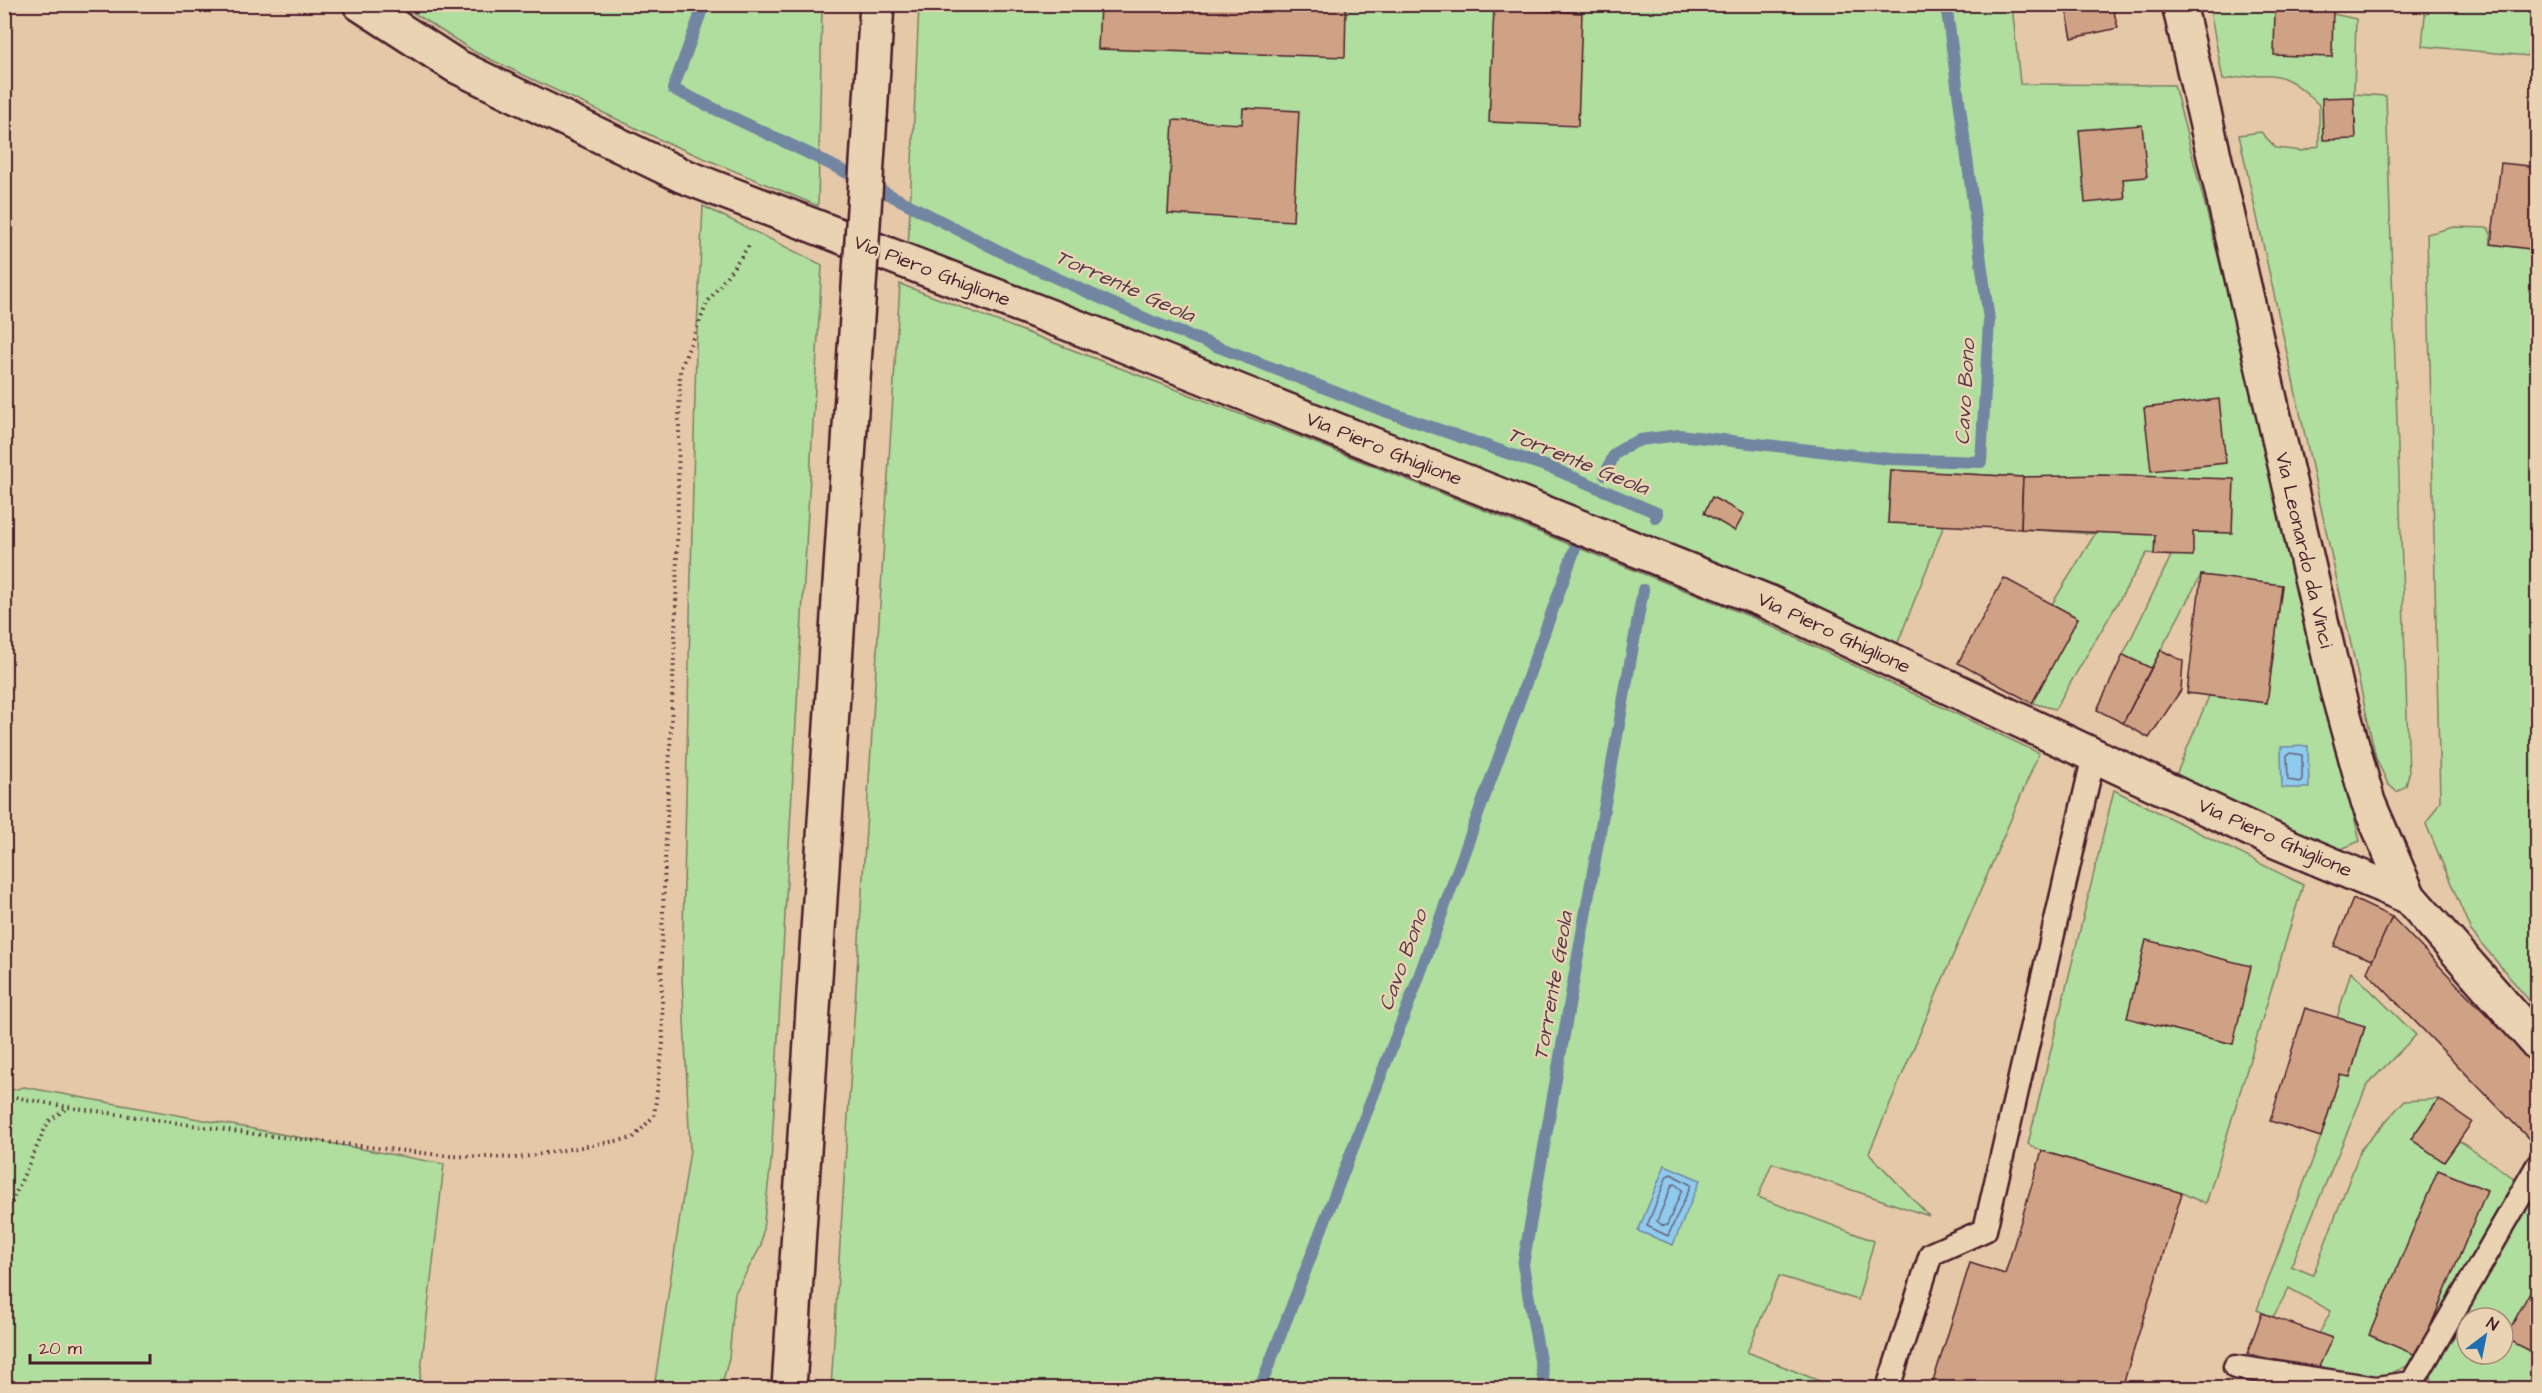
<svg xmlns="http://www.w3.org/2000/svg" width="2542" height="1393" font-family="'Architects Daughter',sans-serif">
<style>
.green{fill:#afde9e;stroke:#7c7e64;stroke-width:1.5;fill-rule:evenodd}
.water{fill:#8fcaef;stroke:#7386a1;stroke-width:1.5}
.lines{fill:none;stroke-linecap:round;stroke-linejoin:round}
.shore{stroke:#666379;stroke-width:1.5}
.stream{stroke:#7386a1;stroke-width:12}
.building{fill:#d0a285;stroke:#4a1f2b;stroke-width:1.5}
.service-casing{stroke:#4a1f2b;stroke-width:27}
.tertiary-casing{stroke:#4a1f2b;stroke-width:38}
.trunk-casing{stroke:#4a1f2b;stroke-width:38}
.path{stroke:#4a1f2b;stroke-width:4;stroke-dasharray:1.5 4.5;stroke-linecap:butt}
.service{stroke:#e9d3b3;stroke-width:22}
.tertiary{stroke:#e9d3b3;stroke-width:33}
.trunk{stroke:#e9d3b3;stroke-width:33}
.trunk-bridge-casing{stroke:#4a1f2b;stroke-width:38;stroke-linecap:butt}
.trunk-bridge{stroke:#e9d3b3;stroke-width:33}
.labels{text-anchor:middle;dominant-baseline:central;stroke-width:5;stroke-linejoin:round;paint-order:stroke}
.street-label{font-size:20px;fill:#4a1f2b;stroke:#e9d3b3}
.water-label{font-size:21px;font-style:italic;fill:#543948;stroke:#e9d3b3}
</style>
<rect width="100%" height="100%" fill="#e5c8a8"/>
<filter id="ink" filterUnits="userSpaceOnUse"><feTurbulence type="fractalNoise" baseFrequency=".0167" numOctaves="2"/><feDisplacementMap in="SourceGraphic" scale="12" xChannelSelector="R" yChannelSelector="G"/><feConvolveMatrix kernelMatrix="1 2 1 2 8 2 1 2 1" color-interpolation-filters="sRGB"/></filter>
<g filter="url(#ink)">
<!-- green -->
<g class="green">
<polygon points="401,5 822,5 818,206 663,141 475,52"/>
<polygon points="919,5 2012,5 2020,84 2174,85 2290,535 2330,719 2360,841 2332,853 2288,833 2176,775 2209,696 2267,703 2282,586 2201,575 2151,668 2123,655 2171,556 2147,553 2055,709 2032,703 2078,618 2052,604 2095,534 2021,529 2023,477 1891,470 1888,522 1944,525 1897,645 908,251"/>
<path d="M 2209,5 L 2333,5 L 2333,14 L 2356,19 L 2354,94 L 2386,96 L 2409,774 L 2406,786 L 2397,792 L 2388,784 L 2376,758 L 2239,135 L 2261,132 L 2276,148 L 2302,151 L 2319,146 L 2319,105 C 2283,68 2272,72 2223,80 Z"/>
<polygon points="2426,5 2534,5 2528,56 2422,46"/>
<polygon points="703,206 822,265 771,1161 761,1246 735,1293 729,1358 721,1388 654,1388 690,1150 682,976 696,349"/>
<polygon points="2454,227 2489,228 2492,244 2537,250 2537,1010 2471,931 2426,824 2440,801 2427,234"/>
<polygon points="900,284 1308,440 1754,618 2039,753 1869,1153 1929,1216 1772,1163 1758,1197 1874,1241 1858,1300 1779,1276 1747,1352 1837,1388 831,1388"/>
<polygon points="2114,790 2303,885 2206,1204 2182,1193 2042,1151 2028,1144"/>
<path d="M 2351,971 L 2416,1035 L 2367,1085 L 2291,1266 L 2313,1275 L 2361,1149 L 2404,1101 L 2439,1099 L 2411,1139 L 2444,1162 L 2459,1141 L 2512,1177 L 2532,1199 L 2537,1193 L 2537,1388 L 2433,1388 L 2430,1369 L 2433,1364 L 2415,1354 L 2407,1366 L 2379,1379 L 2318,1369 L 2319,1334 L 2331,1311 L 2289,1288 L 2273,1317 L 2257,1310 L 2321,1137 L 2340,1075 L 2350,1077 L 2365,1027 L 2337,1018 ZM 2467,1318 L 2503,1318 L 2503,1354 L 2467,1354 Z"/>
<polygon points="24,1087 444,1164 419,1388 5,1388 5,1092"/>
</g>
<!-- water -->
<g class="water">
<polygon points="2308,746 2309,788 2282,788 2281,747"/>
<polygon points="1665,1165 1700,1180 1673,1245 1638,1231"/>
</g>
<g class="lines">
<!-- shore -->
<g class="shore">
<polygon points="2290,753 2302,755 2302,779 2300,782 2288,780 2287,755"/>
<polygon points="1671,1174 1691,1185 1668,1236 1647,1226 1667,1176"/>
<polygon points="1675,1184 1682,1190 1667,1225 1663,1226 1657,1221 1672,1185"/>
</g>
<!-- stream -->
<g class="stream">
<polyline points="704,4 673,89 812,155 1021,262 1151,321 1379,409 1554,469 1657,513 1656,518"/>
<polyline points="1605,475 1614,455 1624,447 1640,440 1679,435 1890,459 1981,462 1989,320 1946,4"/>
<polyline points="1260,1388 1414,990 1577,543"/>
<polyline points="1545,1388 1523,1265 1643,590"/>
</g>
</g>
<!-- building -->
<g class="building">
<polygon points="1100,4 1346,4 1345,57 1098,49"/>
<polygon points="2065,4 2112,4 2118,28 2072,38"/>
<polygon points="2247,4 2333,4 2332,57 2274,55 2275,8 2247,7"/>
<polygon points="2534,4 2538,4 2538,57 2528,56"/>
<polygon points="1494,8 1582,13 1578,126 1489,122"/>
<polygon points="2354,97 2356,139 2323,140 2322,98"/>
<polygon points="1243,108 1299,111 1293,221 1168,214 1173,120 1242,124"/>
<polygon points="2142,125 2147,177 2123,179 2125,199 2085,203 2079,130"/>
<polygon points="2501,163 2538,167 2538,250 2491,244"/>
<polygon points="2219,399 2226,463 2151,471 2144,408"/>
<polygon points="1891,470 2023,477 2021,529 1888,523"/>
<polygon points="2100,475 2234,479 2232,533 2193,532 2193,556 2154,555 2155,535 2021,529 2023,477"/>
<polygon points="1712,497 1744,514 1735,531 1704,513"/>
<polygon points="2201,575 2282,585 2267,703 2187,693"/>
<polygon points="2004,578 2078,618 2032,703 1958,663"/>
<polygon points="2161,650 2183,661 2181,690 2149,738 2123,723"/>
<polygon points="2123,655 2151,668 2123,723 2097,710"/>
<polygon points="2353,899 2392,917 2373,960 2334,946"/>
<polygon points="2392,917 2538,1068 2538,1139 2534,1144 2367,972"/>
<polygon points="2146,940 2251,966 2233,1044 2127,1018"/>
<polygon points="2305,1008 2365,1026 2350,1077 2340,1075 2321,1137 2270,1121"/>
<polygon points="2439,1099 2472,1122 2444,1162 2411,1139"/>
<polygon points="2042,1151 2182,1193 2122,1388 1931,1388 1970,1263 2005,1274"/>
<polygon points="2438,1170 2487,1190 2418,1356 2369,1335"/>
<polygon points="2538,1277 2538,1355 2505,1338"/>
<polygon points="2262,1313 2332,1338 2318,1369 2247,1354"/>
</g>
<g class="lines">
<defs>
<g id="service">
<polyline points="2235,1367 2376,1388 2412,1383 2538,1165"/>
<polyline points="1888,1388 1931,1254 1985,1230 2094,755"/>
</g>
<g id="tertiary">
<polyline points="360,4 456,66 681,175 1103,337 1768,602 2278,842 2409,897"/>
<polyline points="2179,4 2337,690 2368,802 2409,897 2538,1044"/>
</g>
<g id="trunk">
<polyline points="870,116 877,4"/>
<polyline points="789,1388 851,411"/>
</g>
</defs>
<!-- service casing -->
<use href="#service" class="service-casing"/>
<!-- tertiary casing -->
<use href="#tertiary" class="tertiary-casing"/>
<!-- trunk casing -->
<use href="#trunk" class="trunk-casing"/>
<!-- path -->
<g class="path">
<polyline points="4,1095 67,1107"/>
<polyline points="4,1219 48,1122 68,1107 254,1134 449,1156 518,1158 633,1138 654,1116 663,1043 661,955 676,611 680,370 707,303 751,243"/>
</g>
<!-- service -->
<use href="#service" class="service"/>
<!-- tertiary -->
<use href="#tertiary" class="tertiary"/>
<!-- trunk -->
<use href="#trunk" class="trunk"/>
<defs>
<polyline id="trunk-bridge" points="851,411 870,116"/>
</defs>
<!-- trunk-bridge casing -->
<use href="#trunk-bridge" class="trunk-bridge-casing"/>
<!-- trunk-bridge -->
<use href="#trunk-bridge" class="trunk-bridge"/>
</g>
</g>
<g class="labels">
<!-- street labels -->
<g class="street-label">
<text transform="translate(932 271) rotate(21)">Via Piero Ghiglione</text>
<text transform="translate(1384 449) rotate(22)">Via Piero Ghiglione</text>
<text transform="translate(2304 550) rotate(77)">Via Leonardo da Vinci</text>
<text transform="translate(1834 633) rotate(25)">Via Piero Ghiglione</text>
<text transform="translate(2275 838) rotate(24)">Via Piero Ghiglione</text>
</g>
<!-- water labels -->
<g class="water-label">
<text transform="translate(1125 286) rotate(24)">Torrente Geola</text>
<text transform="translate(1965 392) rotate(-87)">Cavo Bono</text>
<text transform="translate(1578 461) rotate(22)">Torrente Geola</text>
<text transform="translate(1403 960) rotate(-70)">Cavo Bono</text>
<text transform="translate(1553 986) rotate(-80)">Torrente Geola</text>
</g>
</g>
<!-- margin -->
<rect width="2542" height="1393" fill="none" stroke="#e9d3b3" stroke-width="24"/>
<rect x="12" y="12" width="2518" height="1369" fill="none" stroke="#4a1f2b" stroke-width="2" filter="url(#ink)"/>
<!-- north arrow -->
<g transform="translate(2485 1336) rotate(32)"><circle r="28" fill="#e9d3b3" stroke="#a98b7d" stroke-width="1.5"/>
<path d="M0-4.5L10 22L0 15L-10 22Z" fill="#1f6fb2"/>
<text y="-9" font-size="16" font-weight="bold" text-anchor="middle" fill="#4a1f2b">N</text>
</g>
<!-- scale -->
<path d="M30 1354v9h120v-9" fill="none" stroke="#4a1f2b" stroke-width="3"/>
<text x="39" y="1354" font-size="18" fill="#4a1f2b" stroke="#e9d3b3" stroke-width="4.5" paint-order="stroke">20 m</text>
</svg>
